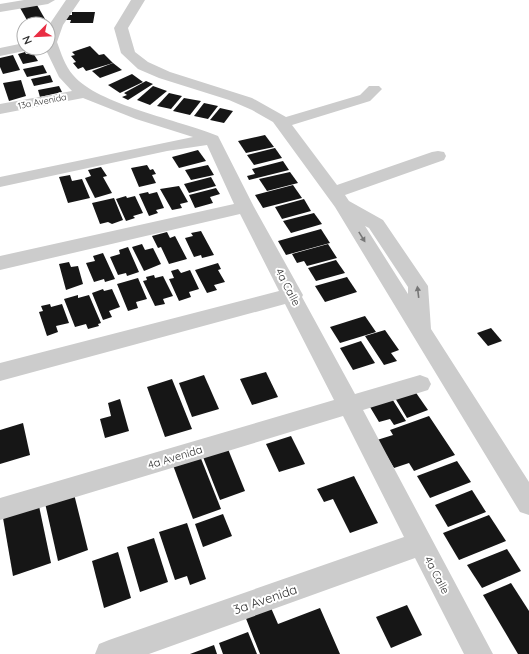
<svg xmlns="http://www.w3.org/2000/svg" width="529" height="654" font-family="Quicksand,sans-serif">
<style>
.building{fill:#161616}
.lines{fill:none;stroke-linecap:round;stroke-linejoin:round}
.street{fill:#ccc;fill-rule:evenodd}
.oneway{fill:#767676}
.labels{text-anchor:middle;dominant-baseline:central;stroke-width:4;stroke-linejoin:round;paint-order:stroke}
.far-street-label{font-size:9px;fill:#2f2f2f;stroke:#fff}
.street-label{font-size:11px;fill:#2f2f2f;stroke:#fff}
.near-street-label{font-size:13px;fill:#2f2f2f;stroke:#fff}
</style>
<rect width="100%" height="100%" fill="#fff"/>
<!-- building -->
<g class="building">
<polygon points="37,5 45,19 28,22 19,6"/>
<polygon points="72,12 95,12 93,23 70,23 71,20 64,20 65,15 72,15"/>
<polygon points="90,46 99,55 104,54 113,63 86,71 83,67 78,69 73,63 76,62 71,56 75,55 72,52"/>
<polygon points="25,52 26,54 33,53 38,61 23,64 18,54"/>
<polygon points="13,55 20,70 3,74 0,67 0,58"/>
<polygon points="113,63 122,70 100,78 92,71"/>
<polygon points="43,65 47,73 27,77 23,69"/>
<polygon points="132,74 143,82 120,93 108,85"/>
<polygon points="50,75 53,82 34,86 31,79"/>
<polygon points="21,80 26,96 9,101 3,83"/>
<polygon points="146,81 153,84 128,100 122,97 127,95 124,93"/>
<polygon points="59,86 62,92 40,97 38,90"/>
<polygon points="153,86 167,91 150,105 137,100"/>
<polygon points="169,93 182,96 171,109 157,106"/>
<polygon points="184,98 201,101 190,115 173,111"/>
<polygon points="204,103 218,106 208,119 194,116"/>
<polygon points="220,108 233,111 224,123 210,120"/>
<polygon points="265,135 274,147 246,153 238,141"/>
<polygon points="275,148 282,158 254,165 247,155"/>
<polygon points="198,150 206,161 179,168 172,157"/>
<polygon points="283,161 289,170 249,180 247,176 255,174 252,169"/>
<polygon points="147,165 150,170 153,169 156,174 152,175 156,183 139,187 131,168"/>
<polygon points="208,165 214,175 191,180 185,170"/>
<polygon points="101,167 107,176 103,177 112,193 95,198 85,178 91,176 88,170"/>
<polygon points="290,172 298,183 267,191 259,179"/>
<polygon points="70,175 72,181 82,179 90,198 68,203 59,177"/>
<polygon points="211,177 216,186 189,193 184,184"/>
<polygon points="293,185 302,198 263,208 255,195"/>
<polygon points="179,186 188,202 180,204 182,208 172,210 160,189"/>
<polygon points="216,188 220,194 210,197 213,203 195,208 189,195"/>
<polygon points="148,192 149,194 157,192 164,208 156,210 158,213 149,216 139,194"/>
<polygon points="126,196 127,198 135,196 143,213 133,216 135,218 126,221 116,199"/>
<polygon points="114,198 123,220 112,224 108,222 100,224 92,203"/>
<polygon points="304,199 311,211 282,219 275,207"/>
<polygon points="314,213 322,224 291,233 283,221"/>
<polygon points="321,229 330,243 286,255 278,241"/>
<polygon points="201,231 214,255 202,258 201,255 194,257 185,238 193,236 191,233"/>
<polygon points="167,232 170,238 175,236 187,259 169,264 161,247 158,248 152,236"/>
<polygon points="142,244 145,250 153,248 161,264 144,271 132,247"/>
<polygon points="328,244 337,258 307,266 304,261 297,263 292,254"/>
<polygon points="128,247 139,272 127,276 126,273 118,275 110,257 120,254 119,250"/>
<polygon points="103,253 115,279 105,282 104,279 94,282 86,263 95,261 93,256"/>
<polygon points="336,260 345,273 316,281 308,268"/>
<polygon points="69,262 71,267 78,266 83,284 66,290 59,264"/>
<polygon points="218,263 221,269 218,270 225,282 214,285 217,290 207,293 195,270"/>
<polygon points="178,269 181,273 190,270 199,289 189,292 191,297 179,301 169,279 174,278 171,271"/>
<polygon points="154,275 155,278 163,276 173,296 163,299 165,304 155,306 143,281 147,280 146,277"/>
<polygon points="347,277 357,292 325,302 315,286"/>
<polygon points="138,278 147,299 136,302 138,308 128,311 117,284"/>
<polygon points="103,289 104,291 112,289 120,307 109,311 112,317 103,320 92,293"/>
<polygon points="78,295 78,298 89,295 101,323 98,324 99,326 88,329 86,324 75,327 64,299"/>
<polygon points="50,304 51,307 62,304 69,323 56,326 58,332 47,336 39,312 43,311 41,306"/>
<polygon points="365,316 376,332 340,343 330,327"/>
<polygon points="491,328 502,341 488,346 477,333"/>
<polygon points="385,330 399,350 391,353 397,361 384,365 365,336"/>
<polygon points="361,341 375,363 353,370 340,348"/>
<polygon points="266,372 278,397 252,405 240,379"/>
<polygon points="204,375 219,409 192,417 179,383"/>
<polygon points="172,379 192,429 165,437 147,387"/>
<polygon points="412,387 428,410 407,418 395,398"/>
<polygon points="389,394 406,421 394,425 390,419 379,422 367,402"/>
<polygon points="120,399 129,431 105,438 100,419 111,416 108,403"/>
<polygon points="429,416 455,455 414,471 409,463 394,468 377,440 393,435 390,430"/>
<polygon points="23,423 30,455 0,464 0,430"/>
<polygon points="291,436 305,464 279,472 266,444"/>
<polygon points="228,449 245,491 220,500 203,457"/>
<polygon points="198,451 221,509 193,519 171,460"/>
<polygon points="457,461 471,482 430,498 417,476"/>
<polygon points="354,476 378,523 350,533 333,499 324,502 317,489"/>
<polygon points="472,490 486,512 448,527 435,505"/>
<polygon points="74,494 88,550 58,561 45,503"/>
<polygon points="39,506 51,563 13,576 3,518"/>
<polygon points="223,514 232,536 203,547 195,524"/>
<polygon points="489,515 506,541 459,560 443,533"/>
<polygon points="187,523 206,579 190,585 187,576 175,580 159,532"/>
<polygon points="154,538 168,582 140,592 127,547"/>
<polygon points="507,549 521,571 482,588 467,565"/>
<polygon points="118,552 131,598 104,608 92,561"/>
<polygon points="511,583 529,611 529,654 518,654 483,595"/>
<polygon points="268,601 278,624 320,608 340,654 260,654 243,611"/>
<polygon points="407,605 422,635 391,648 376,617"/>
<polygon points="248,632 257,654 223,654 219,643"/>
<polygon points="214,645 217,654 190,654"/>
</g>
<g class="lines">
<!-- street -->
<g class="street">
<polygon points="24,0 55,0 48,4 0,12 0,4"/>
<path d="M 66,0 L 80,0 L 63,25 L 57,42 C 61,53 65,66 73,75 C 98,105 180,120 218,136 L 254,207 L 303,295 L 302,297 L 355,394 L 420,375 L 428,378 L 431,384 L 428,390 L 363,410 L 493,654 L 464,654 L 415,558 L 149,654 L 95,654 L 99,644 L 109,640 L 404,537 L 343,416 L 0,520 L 0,498 L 334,400 L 285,304 L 0,381 L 0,363 L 279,291 L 240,214 L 0,270 L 0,256 L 234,204 L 207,145 L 167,151 L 0,187 L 0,177 L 193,137 L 136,119 L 83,98 L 0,114 L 0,104 L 72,91 L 59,77 L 45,48 L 48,48 L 49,25 Z"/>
<path d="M 131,0 L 145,0 L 128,28 L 135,52 L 148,62 L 170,72 L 252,98 L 286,117 L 360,95 L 369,86 L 379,86 L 382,89 L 370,101 L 292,125 L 337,185 L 432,152 L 438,151 L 444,152 L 446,156 L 444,160 L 345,195 L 349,201 L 383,220 L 428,286 L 431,329 L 529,482 L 529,515 L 520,512 L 335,207 L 273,122 L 252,110 L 229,100 L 159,78 L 138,69 L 121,53 L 114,28 ZM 365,226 L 369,228 L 408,287 L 408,294 Z"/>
<polygon points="24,43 24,48 30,48 29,50 0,56 0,48"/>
</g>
</g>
<!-- one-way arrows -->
<defs><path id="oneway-solid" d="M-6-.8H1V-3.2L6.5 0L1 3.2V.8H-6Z"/></defs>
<g class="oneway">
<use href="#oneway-solid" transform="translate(362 237) rotate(58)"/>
<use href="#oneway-solid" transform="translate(418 292) rotate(-97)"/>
</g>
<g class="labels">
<!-- far-street labels -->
<g class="far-street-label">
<text transform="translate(42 101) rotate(-11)">13a Avenida</text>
</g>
<!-- street labels -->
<g class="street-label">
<text transform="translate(288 287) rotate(62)">4a Calle</text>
<text transform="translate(175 457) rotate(-17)">4a Avenida</text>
<text transform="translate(437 575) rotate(62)">4a Calle</text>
</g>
<!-- near-street labels -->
<g class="near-street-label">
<text transform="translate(265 599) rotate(-19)">3a Avenida</text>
</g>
</g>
<!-- north arrow -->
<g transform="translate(36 36) rotate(246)"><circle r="19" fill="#ffffff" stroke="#acacac"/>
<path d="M0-3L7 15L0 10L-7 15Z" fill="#e92e44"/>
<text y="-6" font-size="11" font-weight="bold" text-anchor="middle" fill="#2f2f2f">N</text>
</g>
</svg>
